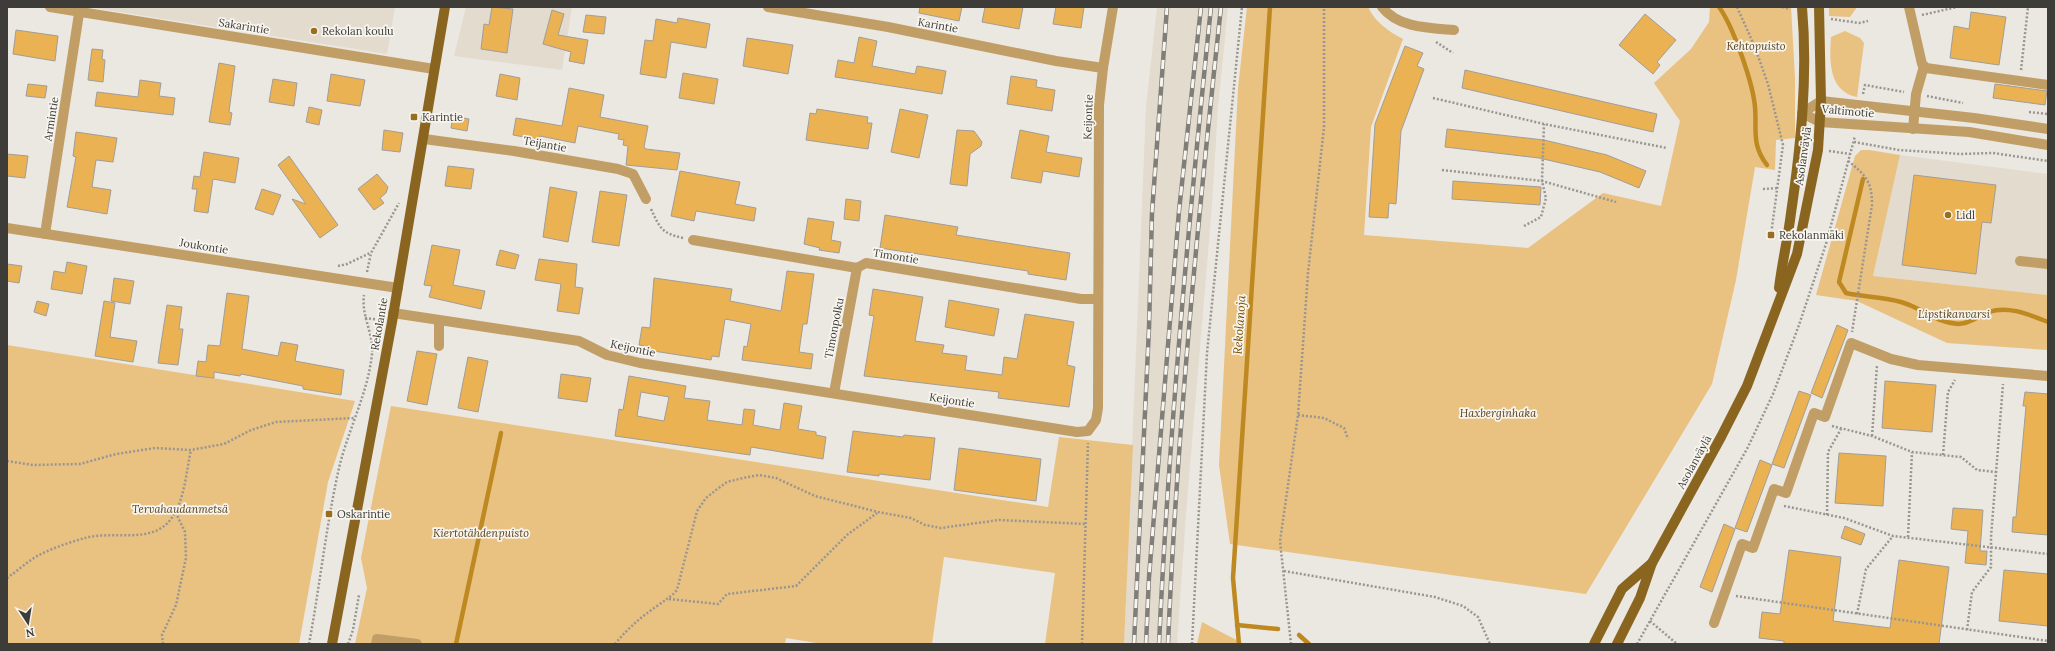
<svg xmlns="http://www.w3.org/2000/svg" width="2055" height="651" font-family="Lora,serif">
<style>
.built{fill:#e4dbcf}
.green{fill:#e9c181}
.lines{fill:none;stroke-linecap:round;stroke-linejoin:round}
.stream{stroke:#bf8922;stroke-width:4.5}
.building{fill:#eab253;stroke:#a19d98;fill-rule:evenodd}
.path{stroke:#999691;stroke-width:2.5;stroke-dasharray:2 2;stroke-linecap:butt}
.minor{stroke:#c19e66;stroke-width:10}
.major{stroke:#8a6520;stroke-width:10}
.rail-casing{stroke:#807e79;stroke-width:4.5}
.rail{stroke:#f8f5ef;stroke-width:3;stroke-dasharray:9;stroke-linecap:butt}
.poi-dot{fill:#996e1c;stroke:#f8f5ef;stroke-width:1.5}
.labels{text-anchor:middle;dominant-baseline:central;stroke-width:3.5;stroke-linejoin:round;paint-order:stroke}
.street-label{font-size:11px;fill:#3d3c39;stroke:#f8f5ef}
.poi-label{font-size:11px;fill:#3d3c39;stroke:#f8f5ef;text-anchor:start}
.park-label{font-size:11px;font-style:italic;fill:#58411a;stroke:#f8f5ef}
.water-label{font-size:12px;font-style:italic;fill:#734f00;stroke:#f8f5ef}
</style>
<rect width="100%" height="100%" fill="#ebe7e1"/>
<!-- built -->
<g class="built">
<polygon points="88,7 395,7 387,54"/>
<polygon points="466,7 572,7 562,70 454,56"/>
<polygon points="1157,7 1228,7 1218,108 1212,205 1186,514 1177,644 1124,644 1146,107"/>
<polygon points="1900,155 2048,174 2048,295 1873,276"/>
</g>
<!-- green -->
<g class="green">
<path d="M 1247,7 L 1368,7 C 1376,23 1388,31 1403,39 L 1371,127 L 1364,235 L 1528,248 L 1603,193 L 1661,206 L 1680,121 L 1654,83 L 1691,49 L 1709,22 L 1710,7 L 1791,7 L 1795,78 L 1795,138 L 1776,140 L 1775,170 L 1755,167 L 1736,280 L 1712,384 L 1586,594 L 1230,544 L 1219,465 L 1238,88 Z"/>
<polygon points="1829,7 1857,7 1850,17 1829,16"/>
<path d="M 1845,31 L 1860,38 L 1864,43 L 1857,97 C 1853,96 1848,95 1845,92 C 1828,81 1830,54 1831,37 Z"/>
<polygon points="1861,150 1869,150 1900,155 1873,276 2048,295 2048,350 1947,343 1857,301 1816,295 1855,156"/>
<polygon points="7,345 355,401 328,482 299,644 7,644"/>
<polygon points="391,406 1048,507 1059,437 1133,445 1124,644 1045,644 1055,573 944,557 932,644 822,644 786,638 785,644 355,644 367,588 361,558"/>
<polygon points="1202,622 1244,644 1197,644"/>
</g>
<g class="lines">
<!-- stream -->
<g class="stream">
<path d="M 1719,7 C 1733,26 1753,83 1755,107 C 1757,130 1751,144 1767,165"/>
<path d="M 1863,179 L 1839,282 L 1846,293 C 1864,297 1883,297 1901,302 C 1921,307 1935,323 1958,324 C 1970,324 1978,316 1989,312 C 2008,305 2030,315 2048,322"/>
<polyline points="1237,625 1278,629"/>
<polyline points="1299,635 1309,644"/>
<polyline points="456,644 501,433"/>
<polyline points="1239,644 1233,578 1270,7"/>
</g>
</g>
<!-- building -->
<g class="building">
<polygon points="492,7 513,9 507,53 481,49 484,24 489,25"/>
<polygon points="920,7 962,7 959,21 919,13"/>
<polygon points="985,7 1023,7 1019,29 982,22"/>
<polygon points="1056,7 1084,7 1081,28 1053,24"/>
<polygon points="552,10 564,14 558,35 588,40 584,64 569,61 571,52 543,44"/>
<polygon points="1971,12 2006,17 1999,65 1950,58 1954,26 1969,29"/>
<polygon points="1645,14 1676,40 1657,62 1660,65 1653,74 1619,45"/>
<polygon points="586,15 606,17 604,34 583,32"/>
<polygon points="678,18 710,24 706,48 671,42 666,78 640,74 645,40 653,41 656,19 677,23"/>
<polygon points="16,30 58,36 55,61 13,54"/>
<polygon points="859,37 877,41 872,66 915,74 917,66 946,71 942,94 835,77 838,60 854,63"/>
<polygon points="747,38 793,45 788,74 743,66"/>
<polygon points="1405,46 1423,53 1417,66 1424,69 1401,131 1396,204 1389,203 1388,218 1369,217 1375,124"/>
<polygon points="92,49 103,50 102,59 105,60 103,82 88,80"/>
<polygon points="219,63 235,66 229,112 232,113 230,125 209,122"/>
<polygon points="1465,70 1657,114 1653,132 1462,88"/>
<polygon points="683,73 718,79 714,104 679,98"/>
<polygon points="331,74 365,80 360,106 327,101"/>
<polygon points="500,74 520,78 517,100 496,96"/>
<polygon points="1011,76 1037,80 1036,87 1055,90 1052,111 1007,104"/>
<polygon points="273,79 297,83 294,106 269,102"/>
<polygon points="140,80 161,83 159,96 175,98 173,115 95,106 97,92 138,97"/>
<polygon points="28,84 47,86 45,98 26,96"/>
<polygon points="1995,84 2047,91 2045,105 1993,98"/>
<polygon points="569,88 604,95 600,117 648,126 644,147 646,149 680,153 677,170 626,165 628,146 623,145 624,140 618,139 619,134 578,126 575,143 540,136 540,140 513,135 516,118 562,126"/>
<polygon points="309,107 322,110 319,125 306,122"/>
<polygon points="817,109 868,117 867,123 872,123 868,149 806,140 810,113 816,114"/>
<polygon points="900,109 928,115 919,158 891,152"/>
<polygon points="453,116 469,119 467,131 451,128"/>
<polygon points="1447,129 1544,140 1607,155 1646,171 1639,188 1600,172 1539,158 1445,147"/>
<polygon points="384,130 403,133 400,152 382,150"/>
<polygon points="957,130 974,131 982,142 981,146 970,154 967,186 950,184"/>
<polygon points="1020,130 1049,136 1046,152 1082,158 1079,177 1043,171 1041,183 1011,178"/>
<polygon points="76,132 117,138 113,162 96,160 92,187 111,190 107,214 67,207 76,157 73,156"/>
<polygon points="204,152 239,158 235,183 213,179 208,213 194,211 197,189 192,189 194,176 200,177"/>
<polygon points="7,154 28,156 25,178 7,176"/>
<polygon points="289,156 338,225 320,238 292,199 306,204 278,165"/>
<polygon points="448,166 474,169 471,189 445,186"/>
<polygon points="680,171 740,182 735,204 756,208 754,221 696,211 694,221 671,216"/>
<polygon points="377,174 388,187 386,193 380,198 384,203 374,210 358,189"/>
<polygon points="1914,175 1996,185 1991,223 1982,222 1976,274 1902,265"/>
<polygon points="1453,181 1541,187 1540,205 1452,199"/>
<polygon points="550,187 577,192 568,242 543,237"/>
<polygon points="262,189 281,195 273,215 255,209"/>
<polygon points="600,191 627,195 619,246 592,242"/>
<polygon points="846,199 861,201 859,221 844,219"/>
<polygon points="885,215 958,227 956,235 1070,253 1066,280 1028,274 1028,271 880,248"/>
<polygon points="808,218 834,222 831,240 841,242 839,253 819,250 820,248 804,244"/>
<polygon points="432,245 460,250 453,285 485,291 481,309 429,297 432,286 424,285"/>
<polygon points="500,250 519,255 515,269 496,265"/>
<polygon points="539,259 577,264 575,287 583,288 579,314 557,311 561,284 535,280"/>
<polygon points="67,262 87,266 82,294 51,289 54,271 65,273"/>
<polygon points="7,264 22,266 19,283 7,281"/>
<polygon points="787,271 814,274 807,324 803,324 799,352 813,354 811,369 742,360 744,346 747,347 751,324 725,319 719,357 712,356 711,360 647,350 648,346 639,345 642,327 650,328 654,278 732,289 730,301 781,311"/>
<polygon points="114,278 134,281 130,304 111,301"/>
<polygon points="873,289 923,297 915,341 944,345 942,353 967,356 965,370 1002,375 1004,357 1017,359 1025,314 1074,322 1067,365 1075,367 1069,407 998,398 999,392 864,376 874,316 869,315"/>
<polygon points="227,293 249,296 242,349 278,356 281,342 298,345 295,361 344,370 341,395 303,389 303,386 241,374 240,376 214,372 214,378 196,376 198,361 206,362 208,345 220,346"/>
<polygon points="949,300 999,309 994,336 945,327"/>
<polygon points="37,301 49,304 46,316 34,312"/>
<polygon points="104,301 115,303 110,337 137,341 133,362 95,356"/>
<polygon points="167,305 182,307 179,329 183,329 178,365 158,363"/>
<polygon points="1837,325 1848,330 1822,398 1811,393"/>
<polygon points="417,351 437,354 427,405 407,401"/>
<polygon points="468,357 488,361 478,412 458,408"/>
<polygon points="561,374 591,378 587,402 558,398"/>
<path d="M 629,376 L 686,386 L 684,398 L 710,401 L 707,420 L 742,425 L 744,409 L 755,410 L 753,425 L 780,430 L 784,403 L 802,406 L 798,429 L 816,432 L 816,435 L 826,437 L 823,459 L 751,447 L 750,455 L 615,436 L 619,409 L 623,410 ZM 641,392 L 669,397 L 664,421 L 637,416 Z"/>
<polygon points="1885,381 1936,385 1932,432 1882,428"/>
<polygon points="1799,391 1811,395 1784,468 1772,464"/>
<polygon points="2025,392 2048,394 2048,535 2012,532 2013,517 2016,517 2026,406 2023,406"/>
<polygon points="853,431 903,437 904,435 935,438 930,480 879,474 879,476 847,472"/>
<polygon points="959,448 1041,459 1036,501 954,490"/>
<polygon points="1839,453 1886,456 1883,506 1835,503"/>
<polygon points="1760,460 1772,465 1747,532 1735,528"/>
<polygon points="1953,508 1983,510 1980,551 1987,551 1986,565 1965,563 1968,531 1951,529"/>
<polygon points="1724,524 1735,529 1712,592 1700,587"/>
<polygon points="1845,526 1865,534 1861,545 1841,538"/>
<polygon points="1789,550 1841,557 1833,621 1890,628 1899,560 1949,567 1939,644 1784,644 1784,641 1759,638 1762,612 1780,614"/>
<polygon points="2004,570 2048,574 2048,626 1999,621"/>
</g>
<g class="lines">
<!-- path -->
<g class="path">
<polyline points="1737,7 1754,45 1768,84 1783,145 1771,235"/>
<polyline points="1782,7 1790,9"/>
<polyline points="1922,15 1957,7"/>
<polyline points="1831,19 1859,23 1868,21"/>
<polyline points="1436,42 1453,53"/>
<polyline points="2021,70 2028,7"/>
<polyline points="1863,94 1865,85 1904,92"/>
<polyline points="1927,96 1963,103"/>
<polyline points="1433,98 1544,124 1667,148"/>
<polyline points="2029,112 2048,114"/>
<polyline points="1854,142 1899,150 1961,154 1993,153 2048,161"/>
<polyline points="1829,151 1850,154"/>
<path d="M 1848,161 C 1866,175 1872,182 1872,205 L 1852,332"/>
<polyline points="1442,170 1542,181 1616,202"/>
<polyline points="1763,189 1779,188"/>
<path d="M 651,209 C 660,228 661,233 683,238"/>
<polyline points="1524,226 1541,217 1546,198 1542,181 1544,124"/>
<polyline points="338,266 347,264 370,253"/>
<polyline points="367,272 371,253 399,203"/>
<polyline points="365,318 380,320"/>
<polyline points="1298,415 1324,418 1344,428 1348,439"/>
<polyline points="1832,426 1872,436 1912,452 1961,457 1977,470 1996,472"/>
<polyline points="1872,436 1877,365"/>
<polyline points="1943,455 1948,392 1955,380"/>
<polyline points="7,461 33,465 80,464 116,454 155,448 191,450 224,444 251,430 276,422 354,418"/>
<polyline points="1784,506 1844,518 1893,536 2048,554"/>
<polyline points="1827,515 1828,452 1841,429"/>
<polyline points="1908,537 1912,452"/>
<polyline points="1284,571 1435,597 1463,606 1478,617 1490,644"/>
<path d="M 7,578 C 17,571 28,561 39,555 C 53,548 70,542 85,538 C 112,530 152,545 171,519 C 185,500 186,472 191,450"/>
<polyline points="1736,596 2048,641"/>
<polyline points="669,599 718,604 727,594 796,586 847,535 877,513"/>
<polyline points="1857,614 1866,569 1893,536"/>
<polyline points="1650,621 1677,644"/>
<polyline points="1967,630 1972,592 1991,567 1991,537 2003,384"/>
<polyline points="163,644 162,635 176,605 186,558 185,532 176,513"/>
<path d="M 309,644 C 320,585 326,526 339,468 C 348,430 368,393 372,354 C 374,334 361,316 364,295"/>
<polyline points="348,644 353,630 359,595"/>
<path d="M 615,644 C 627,629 641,617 657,606 C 665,600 671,597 677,590 L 697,511 L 706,498 L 716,490 L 727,482 L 743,478 L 759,475 L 776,478 L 815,496 L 878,512 L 911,518 L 925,525 L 941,528 L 999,520 L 1086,524"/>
<polyline points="1082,644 1088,443"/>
<polyline points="1192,644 1207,353 1242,7"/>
<polyline points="1291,644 1280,541 1298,415 1308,273 1324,127 1324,7"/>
<polyline points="1637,644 1748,447 1773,394 1799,325 1826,244 1855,136"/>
</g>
<!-- minor -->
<g class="minor">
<polyline points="50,7 434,69"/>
<polyline points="768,7 888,27 1056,61 1103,68"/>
<path d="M 1382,7 C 1398,28 1429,28 1454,30"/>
<polyline points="1909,7 1922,64 1926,68 2048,85"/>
<polyline points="1913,129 1916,94 1924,66"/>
<polyline points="2048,129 1974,118 1821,101 1802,113 1820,122 1969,132 2048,145"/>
<polyline points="424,139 514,151 618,169 633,174 646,199"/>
<polyline points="7,228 398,288"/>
<polyline points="45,234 80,7"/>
<polyline points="693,240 857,268 866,263 1081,299 1097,299"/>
<polyline points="2020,261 2048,264"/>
<polyline points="393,313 579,341 607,355 640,363 1077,432 1088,431 1096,420 1098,408 1099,105 1103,68 1113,7"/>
<polyline points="439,321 439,346"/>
<polyline points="834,393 857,268"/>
<polyline points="1714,623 1742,544 1753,548 1774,489 1786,493 1814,413 1825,417 1851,343 1891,359 1918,365 2048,376"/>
<polyline points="376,644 377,639 417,644"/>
</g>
<!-- major -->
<g class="major">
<path d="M 1779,288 C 1782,263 1788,238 1791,213 C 1801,145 1808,76 1802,7"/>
<polyline points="332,644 392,322 445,7"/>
<polyline points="1594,644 1622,589 1652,563"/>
<polyline points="1617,644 1640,598 1652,563 1721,437 1747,386 1797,254 1818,150 1821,101 1819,7"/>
</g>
<defs>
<g id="rail">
<polyline points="1134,644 1149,328 1152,213 1167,7"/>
<polyline points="1146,644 1149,577 1179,211 1201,7"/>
<path d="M 1159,644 C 1169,431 1189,219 1211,7"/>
<path d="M 1168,644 C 1177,431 1198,219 1221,7"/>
</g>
</defs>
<!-- rail casing -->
<use href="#rail" class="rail-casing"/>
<!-- rail -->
<use href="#rail" class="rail"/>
</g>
<!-- markers -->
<g class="poi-dot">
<circle cx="314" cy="31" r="4"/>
<rect x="410" y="113" width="8" height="8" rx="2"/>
<circle cx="1948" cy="215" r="4"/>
<rect x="1767" y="231" width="8" height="8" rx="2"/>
<rect x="325" y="510" width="8" height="8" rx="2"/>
</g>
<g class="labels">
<!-- street labels -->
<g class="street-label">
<text transform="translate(938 25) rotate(10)">Karintie</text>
<text transform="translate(244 26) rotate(9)">Sakarintie</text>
<text transform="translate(1848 111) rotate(5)">Valtimotie</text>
<text transform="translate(1088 117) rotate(-88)">Keijontie</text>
<text transform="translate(51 119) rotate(-81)">Armintie</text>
<text transform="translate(545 144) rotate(10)">Teijantie</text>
<text transform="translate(1803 156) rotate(-82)">Asolanväylä</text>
<text transform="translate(204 246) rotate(9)">Joukontie</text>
<text transform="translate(896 256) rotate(9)">Timontie</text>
<text transform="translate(379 324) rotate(-80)">Rekolantie</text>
<text transform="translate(834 328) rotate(-79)">Timonpolku</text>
<text transform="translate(633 348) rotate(12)">Keijontie</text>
<text transform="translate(952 400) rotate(9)">Keijontie</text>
<text transform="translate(1694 462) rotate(-61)">Asolanväylä</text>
</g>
<!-- poi labels -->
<g class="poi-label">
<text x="322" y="31">Rekolan koulu</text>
<text x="422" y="117">Karintie</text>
<text x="1956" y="215">Lidl</text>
<text x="1779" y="235">Rekolanmäki</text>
<text x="337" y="514">Oskarintie</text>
</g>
<!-- park labels -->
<g class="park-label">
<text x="1756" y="46">Kehtopuisto</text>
<text x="1954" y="314">Lipstikanvarsi</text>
<text x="1498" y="413">Haxberginhaka</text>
<text x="180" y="509">Tervahaudanmetsä</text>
<text x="481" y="533">Kiertotähdenpuisto</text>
</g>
<!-- water labels -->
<g class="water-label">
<text transform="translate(1239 325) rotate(-86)">Rekolanoja</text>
</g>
</g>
<!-- border -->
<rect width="2055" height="651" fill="none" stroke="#3d3c39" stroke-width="16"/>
<!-- north arrow -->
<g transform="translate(28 623) rotate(168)" stroke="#f8f5ef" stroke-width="3" paint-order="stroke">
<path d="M0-3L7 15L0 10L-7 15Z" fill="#3d3c39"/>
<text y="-6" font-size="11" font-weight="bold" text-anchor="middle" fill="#3d3c39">N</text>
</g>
</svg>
